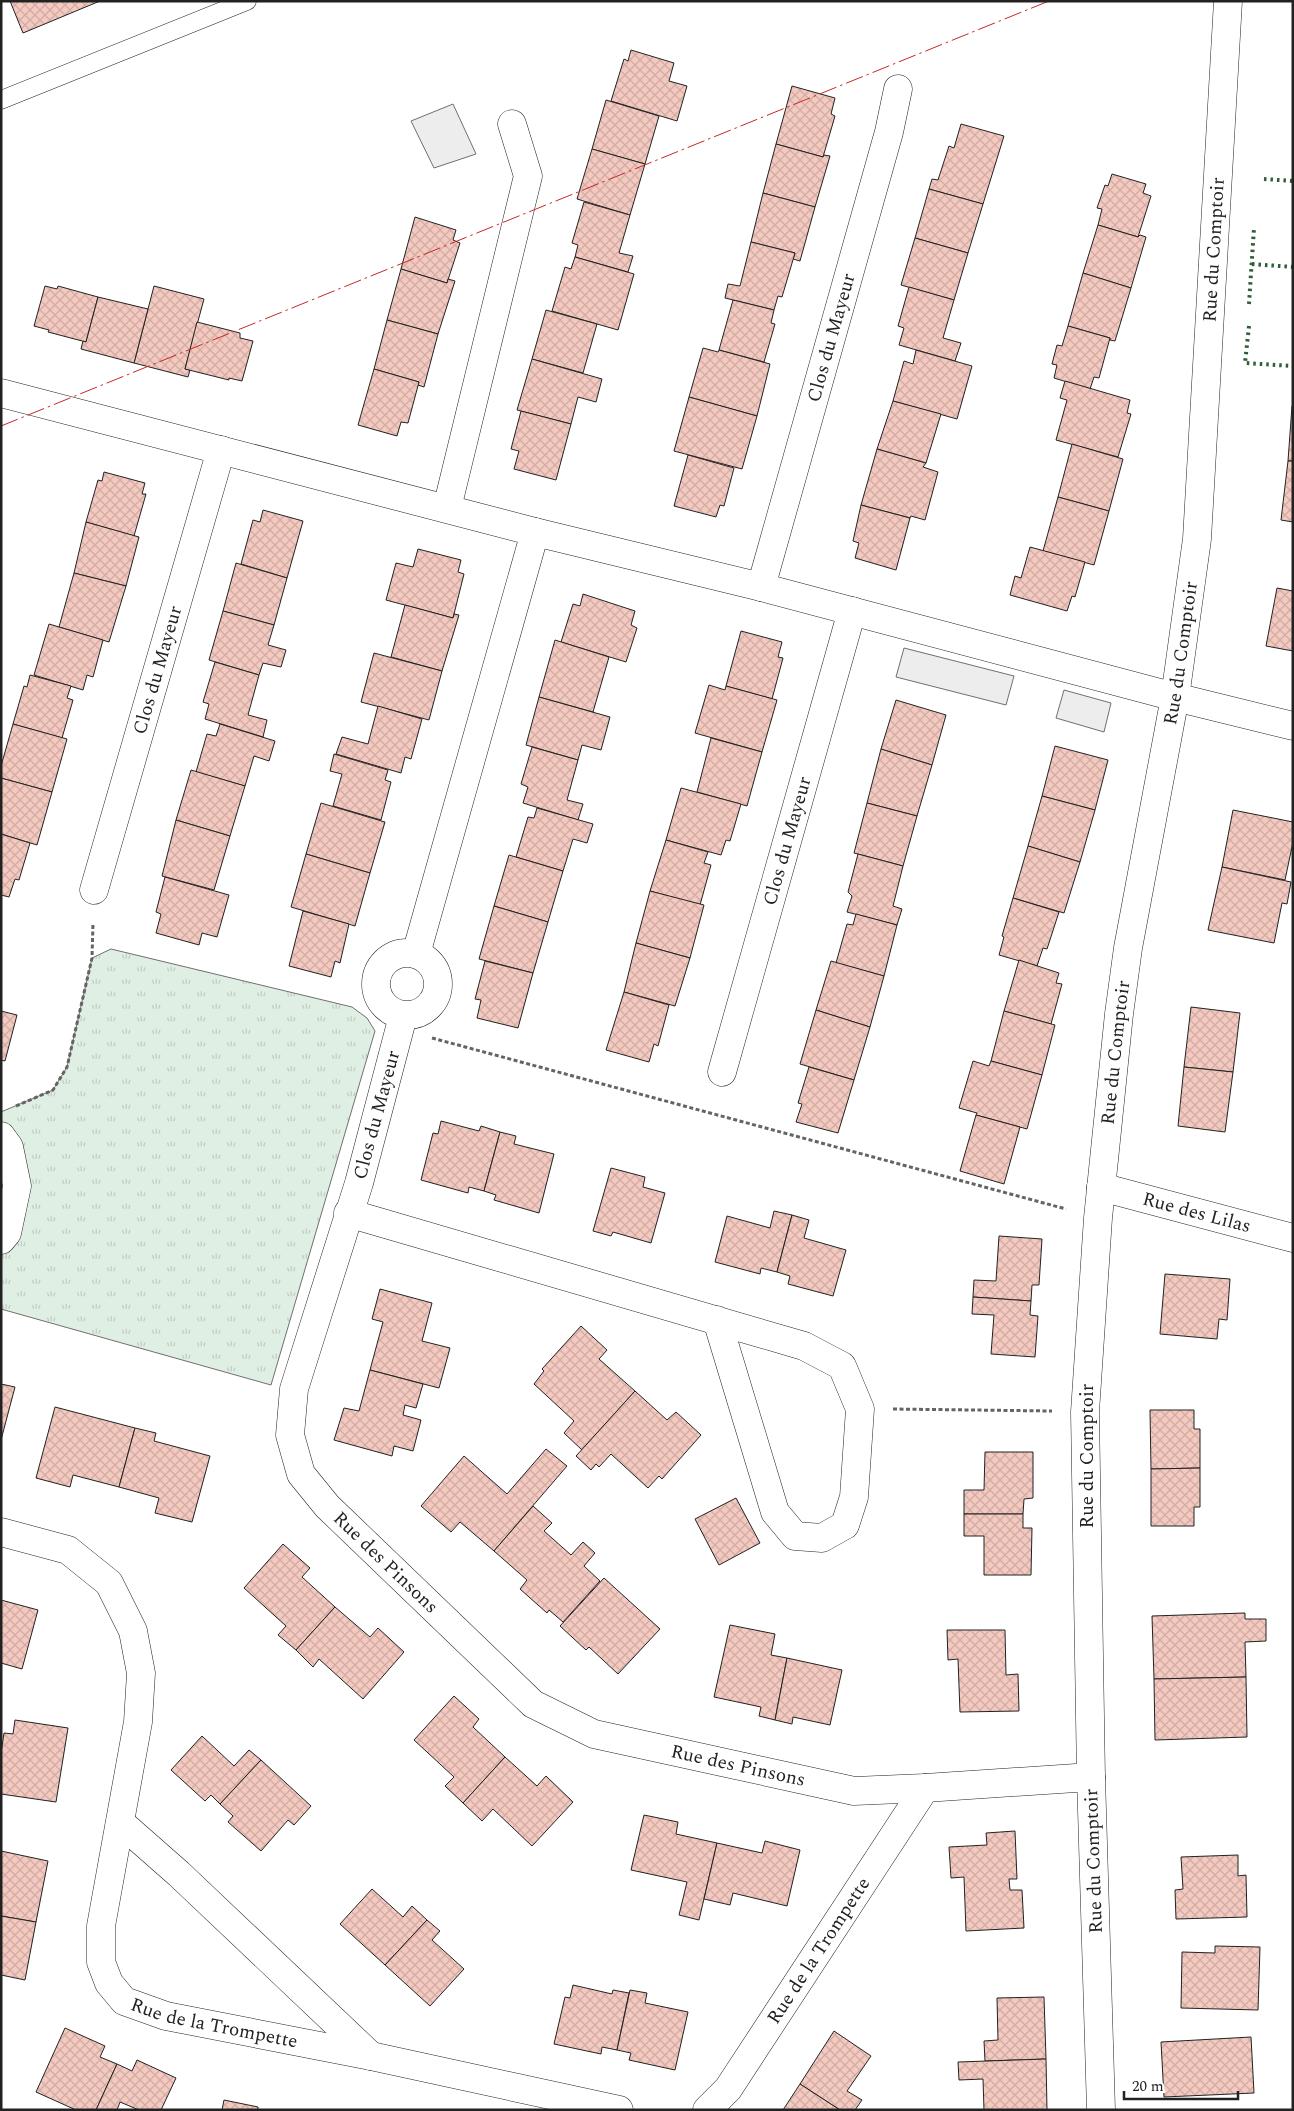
<svg xmlns="http://www.w3.org/2000/svg" width="1294" height="2111" font-family="Spectral,serif">
<style>
.grass{fill:url(#grass-tufts);stroke:#6f6f6f}
.parking{fill:#ededed;stroke:#6f6f6f}
.building{fill:url(#building-cross-hatch);stroke:#222}
.lines{fill:none;stroke-linecap:round;stroke-linejoin:round}
.lane-casing{stroke:#222;stroke-width:19}
.street-casing{stroke:#222;stroke-width:29}
.path{stroke:#646464;stroke-width:3;stroke-dasharray:4 2.5;stroke-linecap:butt}
.lane{stroke:#fff;stroke-width:18}
.street{stroke:#fff;stroke-width:28}
.hedge{stroke:#2f5e38;stroke-width:4;stroke-dasharray:2.5 4;stroke-linecap:butt}
.power{stroke:#c62828;stroke-width:1;stroke-dasharray:18 4 2.5 4;stroke-linecap:butt}
.labels{text-anchor:middle;dominant-baseline:central;stroke-width:4;stroke-linejoin:round;paint-order:stroke}
.street-label{font-size:19px;fill:#222;stroke:#fff}
</style>
<defs>
<pattern id="grass-tufts" width="24" height="20" patternUnits="userSpaceOnUse" patternTransform="scale(1.25)"><rect width="24" height="20" fill="#e0efe3"/><path d="M3 7l-1-3M5 7V3M7 7l1-3M15 17l-1-3M17 17v-4M19 17l1-3" fill="none" stroke="#c0cdc2"/></pattern>
<pattern id="building-cross-hatch" width="8" height="8" patternUnits="userSpaceOnUse" patternTransform="scale(1.25)"><rect width="8" height="8" fill="#f3c9c0"/><path d="M0 0l8 8M0 8l8-8" fill="none" stroke="#d0aca5"/></pattern>
</defs>
<rect width="100%" height="100%" fill="#fff"/>
<!-- grass -->
<polygon class="grass" points="111,949 352,1007 367,1018 375,1031 271,1385 1,1309 1,1240 7,1233 1,1112 53,1090 67,1067 92,958"/>
<!-- parking -->
<g class="parking">
<polygon points="453,104 476,154 434,168 411,121"/>
<polygon points="904,648 1014,676 1006,705 896,677"/>
<polygon points="1064,690 1111,703 1104,732 1056,718"/>
</g>
<!-- building -->
<g class="building">
<polygon points="10,1 100,1 23,33"/>
<polygon points="631,50 674,63 669,81 687,86 677,121 611,101 624,59 628,61"/>
<polygon points="792,86 835,98 831,114 835,116 823,157 776,144"/>
<polygon points="606,100 659,116 645,164 592,149"/>
<polygon points="961,124 1004,136 983,204 929,189 932,179 938,180 949,146 954,148"/>
<polygon points="776,144 823,157 824,155 830,156 815,207 763,193"/>
<polygon points="592,149 645,164 630,215 577,199"/>
<polygon points="1112,174 1146,184 1143,193 1151,196 1138,237 1098,225 1102,209 1097,208 1105,185 1108,186"/>
<polygon points="929,189 983,204 968,253 915,238"/>
<polygon points="763,193 815,207 800,261 793,259 795,253 751,242"/>
<polygon points="584,202 630,215 619,253 633,256 628,272 575,257 578,245 572,243"/>
<polygon points="415,217 456,230 453,240 460,243 447,283 401,269"/>
<polygon points="1098,225 1138,237 1140,235 1146,237 1131,288 1083,273"/>
<polygon points="915,238 968,253 954,300 901,285"/>
<polygon points="751,242 795,253 782,297 778,296 774,310 725,298 728,284 740,286"/>
<polygon points="575,257 634,274 618,330 552,311 565,267 571,269"/>
<polygon points="401,269 447,283 448,279 455,281 438,334 387,320"/>
<polygon points="1083,273 1131,288 1115,341 1110,340 1110,338 1068,326"/>
<polygon points="45,286 57,289 58,286 98,297 86,342 48,332 49,330 34,326"/>
<polygon points="154,286 204,299 185,369 190,370 188,377 134,363"/>
<polygon points="909,287 954,300 943,338 961,343 955,361 899,345 904,328 898,326"/>
<polygon points="98,297 148,309 134,363 81,349 83,341 86,342"/>
<polygon points="733,300 774,310 771,323 775,324 764,362 719,350"/>
<polygon points="546,310 597,324 583,373 532,359"/>
<polygon points="387,320 438,334 424,387 418,385 419,382 374,369"/>
<polygon points="197,322 240,333 240,338 253,341 242,381 229,378 229,380 185,369"/>
<polygon points="1068,326 1110,338 1099,378 1094,377 1090,389 1054,378 1057,365 1052,364 1057,345 1062,346"/>
<polygon points="703,348 718,352 719,350 770,364 757,416 689,397"/>
<polygon points="916,350 972,366 957,419 893,401 904,361 913,364"/>
<polygon points="532,359 602,379 596,402 578,397 571,424 517,410"/>
<polygon points="374,369 419,382 408,423 401,422 397,436 358,425"/>
<polygon points="1065,381 1130,400 1127,413 1131,414 1118,457 1056,440 1067,400 1060,398"/>
<polygon points="689,397 757,416 742,469 674,451"/>
<polygon points="893,401 941,414 926,463 877,449"/>
<polygon points="1292,406 1293,406 1293,461 1288,461"/>
<polygon points="521,411 571,424 556,480 514,469 519,451 511,449"/>
<polygon points="1072,444 1123,459 1109,511 1058,497"/>
<polygon points="877,449 926,463 923,467 938,472 925,520 911,516 910,518 861,505"/>
<polygon points="688,455 734,468 724,506 720,505 716,517 674,506"/>
<polygon points="1288,461 1293,461 1293,522 1281,520"/>
<polygon points="104,472 145,483 142,494 146,494 134,536 86,522 98,480 102,481"/>
<polygon points="1058,497 1109,511 1094,565 1043,551"/>
<polygon points="861,505 910,518 896,570 855,558 859,543 853,541"/>
<polygon points="263,510 303,521 287,578 241,564 253,520 260,522"/>
<polygon points="86,522 139,537 126,586 74,573"/>
<polygon points="1030,547 1085,562 1075,597 1072,596 1067,611 1010,595 1015,576 1021,578"/>
<polygon points="418,549 461,560 458,572 464,574 453,618 386,600 396,563 413,567"/>
<polygon points="236,563 287,578 274,625 223,611"/>
<polygon points="74,573 126,586 109,642 59,627"/>
<polygon points="1277,588 1293,591 1293,651 1266,646"/>
<polygon points="583,594 635,611 631,625 637,628 626,662 561,642 573,604 580,606"/>
<polygon points="405,605 453,618 454,614 459,615 442,671 391,657"/>
<polygon points="223,611 274,625 268,645 286,650 281,667 263,663 259,675 209,660"/>
<polygon points="49,624 103,640 93,677 87,675 83,690 34,675"/>
<polygon points="741,631 782,642 778,657 783,658 772,699 726,686"/>
<polygon points="555,640 609,657 593,712 539,697"/>
<polygon points="374,653 442,671 429,720 361,702"/>
<polygon points="215,662 259,675 248,715 267,720 263,737 205,719 209,704 203,702"/>
<polygon points="30,675 71,686 67,698 73,700 62,738 13,724 24,686 27,687"/>
<polygon points="709,685 725,690 726,686 777,700 762,752 695,733"/>
<polygon points="539,697 610,717 601,750 582,745 578,760 526,745"/>
<polygon points="896,700 946,715 932,765 881,749"/>
<polygon points="378,706 422,719 411,759 405,757 401,773 336,754 342,737 368,744"/>
<polygon points="13,724 67,739 52,792 1,778 1,766"/>
<polygon points="220,724 275,741 269,761 254,756 245,786 196,772 207,734 216,736"/>
<polygon points="711,738 762,752 747,806 697,792"/>
<polygon points="1055,746 1108,760 1095,810 1042,796"/>
<polygon points="532,747 578,760 567,800 583,804 578,820 523,803 528,787 521,784"/>
<polygon points="881,749 932,765 917,816 867,803"/>
<polygon points="334,754 388,770 385,780 391,782 381,820 333,806 342,774 330,771"/>
<polygon points="191,770 245,786 230,836 176,820"/>
<polygon points="1,778 52,792 37,845 1,834"/>
<polygon points="681,788 741,804 730,841 726,840 721,855 666,840"/>
<polygon points="1042,796 1095,810 1080,862 1028,846"/>
<polygon points="321,803 385,822 370,873 306,854"/>
<polygon points="867,803 917,816 903,866 854,853"/>
<polygon points="537,808 593,824 587,843 573,839 563,871 516,857 528,817 534,818"/>
<polygon points="1233,810 1293,822 1293,842 1285,880 1222,867"/>
<polygon points="176,820 230,836 214,890 162,876"/>
<polygon points="1,834 30,843 19,880 15,879 9,897 1,895"/>
<polygon points="666,840 708,852 704,863 711,865 700,905 650,891"/>
<polygon points="1028,846 1080,862 1064,913 1013,898"/>
<polygon points="306,854 370,873 355,926 291,907"/>
<polygon points="858,854 903,866 893,906 902,909 897,925 847,912 852,896 848,892"/>
<polygon points="509,855 563,871 548,922 494,906"/>
<polygon points="1222,867 1291,882 1287,904 1282,903 1274,943 1208,930"/>
<polygon points="165,877 229,895 217,937 202,933 199,945 156,933 161,914 156,912"/>
<polygon points="650,891 704,905 690,958 636,943"/>
<polygon points="1013,898 1059,912 1047,949 1043,948 1037,966 999,955 1004,937 1002,936"/>
<polygon points="494,906 548,922 533,973 479,959"/>
<polygon points="303,911 349,924 340,963 335,961 331,977 289,966"/>
<polygon points="856,914 897,925 884,976 836,963 847,924 853,925"/>
<polygon points="636,943 690,958 675,1006 624,992"/>
<polygon points="1019,960 1059,973 1056,983 1062,984 1051,1024 1004,1011"/>
<polygon points="485,961 533,973 518,1028 477,1018 481,1000 475,999"/>
<polygon points="831,961 884,976 870,1027 816,1010"/>
<polygon points="624,992 669,1005 658,1046 654,1044 649,1062 606,1050"/>
<polygon points="1191,1007 1240,1013 1233,1072 1184,1067"/>
<polygon points="816,1010 870,1027 854,1080 800,1064"/>
<polygon points="1,1011 17,1015 5,1061 1,1060"/>
<polygon points="1004,1011 1055,1025 1042,1075 991,1061"/>
<polygon points="973,1061 989,1066 991,1061 1042,1075 1027,1129 976,1115 977,1113 959,1108"/>
<polygon points="809,1067 854,1080 838,1133 796,1122 802,1104 798,1103"/>
<polygon points="1184,1067 1233,1072 1225,1132 1178,1126"/>
<polygon points="976,1115 1020,1127 1004,1184 960,1171"/>
<polygon points="441,1121 479,1131 481,1126 500,1132 484,1191 469,1187 468,1193 421,1180 433,1133 438,1134"/>
<polygon points="500,1132 516,1136 514,1144 554,1154 539,1213 494,1200 496,1195 484,1191"/>
<polygon points="611,1168 645,1177 643,1187 665,1193 651,1243 613,1232 611,1236 593,1231"/>
<polygon points="774,1211 792,1215 777,1272 761,1268 760,1274 715,1262 727,1216 770,1228"/>
<polygon points="792,1215 809,1220 804,1238 846,1250 833,1296 788,1284 790,1276 777,1272"/>
<polygon points="999,1236 1042,1239 1039,1285 1032,1285 1031,1301 973,1297 974,1280 996,1281"/>
<polygon points="1165,1274 1230,1279 1227,1320 1219,1319 1217,1339 1160,1334"/>
<polygon points="380,1289 432,1303 422,1341 450,1348 439,1388 370,1370 383,1322 372,1319"/>
<polygon points="973,1297 1031,1301 1030,1315 1038,1316 1035,1357 991,1354 994,1315 972,1314"/>
<polygon points="581,1326 607,1350 599,1359 635,1391 582,1450 564,1433 574,1421 534,1384 544,1371 542,1369"/>
<polygon points="370,1370 423,1384 416,1408 405,1405 403,1415 421,1420 413,1451 394,1446 392,1456 334,1440 344,1408 359,1411"/>
<polygon points="1,1384 15,1387 1,1440"/>
<polygon points="635,1391 667,1420 676,1412 701,1435 662,1479 659,1476 648,1488 611,1454 599,1467 596,1464 591,1470 576,1456"/>
<polygon points="55,1407 135,1428 119,1487 73,1475 70,1487 36,1478"/>
<polygon points="1150,1410 1194,1410 1194,1429 1200,1429 1200,1468 1151,1469"/>
<polygon points="135,1428 156,1433 154,1441 210,1456 192,1522 155,1513 159,1498 119,1487"/>
<polygon points="546,1449 567,1466 494,1551 460,1522 451,1532 421,1506 464,1456 507,1494"/>
<polygon points="985,1452 1033,1452 1033,1498 1024,1499 1023,1514 964,1514 964,1490 984,1490"/>
<polygon points="1200,1468 1200,1507 1194,1507 1194,1526 1151,1526 1151,1469"/>
<polygon points="736,1498 760,1543 719,1565 695,1519"/>
<polygon points="533,1506 552,1523 544,1531 571,1555 583,1542 595,1553 584,1566 600,1581 563,1622 549,1610 547,1613 520,1589 527,1580 494,1551"/>
<polygon points="964,1514 1023,1514 1023,1528 1032,1528 1031,1575 984,1575 984,1536 964,1536"/>
<polygon points="283,1544 310,1568 302,1577 335,1607 296,1650 278,1635 286,1626 244,1588"/>
<polygon points="604,1578 660,1629 618,1674 589,1647 586,1650 560,1626"/>
<polygon points="1,1600 38,1610 22,1669 1,1663"/>
<polygon points="335,1607 370,1637 378,1628 404,1652 363,1699 319,1659 313,1667 296,1650"/>
<polygon points="1245,1613 1245,1619 1266,1619 1266,1641 1245,1642 1246,1677 1154,1679 1152,1616"/>
<polygon points="730,1625 775,1634 771,1655 787,1658 775,1720 759,1716 761,1707 714,1697"/>
<polygon points="947,1630 1005,1630 1006,1675 1018,1674 1019,1711 960,1712 958,1659 948,1660"/>
<polygon points="787,1658 842,1670 830,1725 793,1717 792,1724 775,1720"/>
<polygon points="1246,1677 1247,1737 1155,1740 1154,1679"/>
<polygon points="454,1696 479,1719 473,1727 505,1757 463,1803 445,1786 454,1777 414,1740"/>
<polygon points="15,1720 68,1728 56,1802 1,1794 1,1753 4,1733 13,1734"/>
<polygon points="202,1736 234,1766 249,1750 261,1760 220,1804 211,1795 205,1801 171,1770"/>
<polygon points="505,1757 537,1786 546,1776 573,1802 532,1846 493,1809 482,1821 463,1803"/>
<polygon points="261,1760 311,1806 294,1825 288,1820 261,1851 228,1822 233,1816 220,1804"/>
<polygon points="644,1815 678,1822 676,1834 717,1843 699,1920 679,1915 687,1882 631,1870"/>
<polygon points="1015,1831 1017,1879 1009,1879 1010,1890 1022,1890 1024,1928 966,1931 964,1877 951,1878 949,1847 987,1845 986,1833"/>
<polygon points="765,1841 800,1850 787,1906 733,1893 730,1905 704,1899 717,1843 762,1853"/>
<polygon points="1,1851 48,1861 36,1922 1,1916"/>
<polygon points="1238,1855 1238,1876 1246,1875 1247,1917 1176,1919 1175,1890 1183,1889 1181,1857"/>
<polygon points="372,1889 403,1917 412,1906 427,1920 385,1965 340,1924"/>
<polygon points="1,1916 36,1922 25,1980 1,1975"/>
<polygon points="427,1920 440,1931 432,1940 464,1969 430,2006 385,1965"/>
<polygon points="1215,1946 1260,1947 1258,2010 1181,2008 1182,1952 1215,1953"/>
<polygon points="573,1985 612,1994 613,1990 629,1993 617,2050 602,2047 601,2054 554,2044 565,1997 570,1998"/>
<polygon points="630,1990 647,1993 645,2003 688,2012 675,2070 629,2060 631,2053 617,2050"/>
<polygon points="1044,1997 1046,2059 985,2061 984,2041 998,2040 997,1998"/>
<polygon points="65,2028 105,2046 100,2057 117,2064 96,2110 76,2110 36,2092"/>
<polygon points="834,2031 871,2056 847,2091 862,2100 855,2110 840,2110 800,2084"/>
<polygon points="1251,2037 1254,2093 1164,2097 1161,2042"/>
<polygon points="1046,2059 1047,2110 984,2110 983,2079 959,2080 958,2062"/>
<polygon points="137,2060 176,2078 161,2110 139,2110 120,2102 117,2110 96,2110 117,2064 132,2071"/>
<polygon points="800,2084 840,2110 783,2110"/>
<polygon points="224,2100 258,2107 258,2110 222,2110"/>
</g>
<g class="lines">
<defs>
<polyline id="lane" points="1,100 247,1"/>
<g id="street">
<polyline points="1,393 535,532 761,587 1175,697 1293,726"/>
<polyline points="447,508 528,176 512,124"/>
<path id="s1" d="M 761,587 L 889,132 L 898,89"/>
<path id="s2" d="M 94,890 L 221,450"/>
<circle cx="407" cy="984" r="31"/>
<polyline points="416,954 535,532"/>
<path id="s3" d="M 403,1016 L 359,1183 L 294,1389 L 290,1435 L 301,1474 L 327,1506 L 533,1704 L 594,1734 L 854,1791 L 925,1788 L 1091,1777"/>
<path id="s4" d="M 722,1072 L 852,611"/>
<polyline points="1,1136 9,1147 17,1186 7,1233 1,1240"/>
<path id="s5" d="M 1101,1187 L 1293,1238"/>
<polyline points="348,1213 804,1346 842,1366 860,1409 854,1497 845,1525 822,1538 795,1536 775,1512 717,1320"/>
<path id="s6" d="M 1,1532 L 68,1550 L 109,1583 L 133,1631 L 141,1673 L 138,1722 L 101,1926 L 101,1962 L 109,1983 L 124,2001 L 166,2016 L 371,2056 L 619,2110"/>
<polyline points="121,1823 179,1874 371,2056"/>
<path id="s7" d="M 707,2110 L 728,2089 L 925,1788"/>
<path id="s8" d="M 1101,2110 L 1091,1777 L 1085,1412 L 1098,1218 L 1119,1014 L 1128,948 L 1175,697 L 1197,539 L 1228,1"/>
</g>
</defs>
<!-- lane casing -->
<use href="#lane" class="lane-casing"/>
<!-- street casing -->
<use href="#street" class="street-casing"/>
<!-- path -->
<g class="path">
<polyline points="432,1038 1066,1209"/>
<polyline points="16,1106 53,1090 67,1067 92,958 93,923"/>
<polyline points="893,1409 1052,1411"/>
</g>
<!-- lane -->
<use href="#lane" class="lane"/>
<!-- street -->
<use href="#street" class="street"/>
<!-- hedge -->
<g class="hedge">
<polyline points="1264,179 1293,181"/>
<polyline points="1252,264 1293,267"/>
<polyline points="1249,304 1254,228"/>
<polyline points="1249,326 1245,363 1293,366"/>
</g>
<!-- power -->
<polyline class="power" points="1,426 1049,1"/>
</g>
<g class="labels">
<!-- street labels -->
<g class="street-label">
<text stroke="none"><textPath href="#s8" startOffset="1869">Rue du Comptoir</textPath></text>
<text stroke="none"><textPath href="#s1" startOffset="259">Clos du Mayeur</textPath></text>
<text stroke="none"><textPath href="#s8" startOffset="1464">Rue du Comptoir</textPath></text>
<text stroke="none"><textPath href="#s2" startOffset="229">Clos du Mayeur</textPath></text>
<text stroke="none"><textPath href="#s4" startOffset="240">Clos du Mayeur</textPath></text>
<text stroke="none"><textPath href="#s8" startOffset="1059">Rue du Comptoir</textPath></text>
<text transform="translate(377 1115) rotate(-75)">Clos du Mayeur</text>
<text stroke="none"><textPath href="#s5" startOffset="99">Rue des Lilas</textPath></text>
<text transform="translate(1087 1456) rotate(-90)">Rue du Comptoir</text>
<text stroke="none"><textPath href="#s3" startOffset="598">Rue des Pinsons</textPath></text>
<text stroke="none"><textPath href="#s3" startOffset="1018">Rue des Pinsons</textPath></text>
<text transform="translate(1094 1861) rotate(-92)">Rue du Comptoir</text>
<text stroke="none"><textPath href="#s7" startOffset="195">Rue de la Trompette</textPath></text>
<text stroke="none"><textPath href="#s6" startOffset="650">Rue de la Trompette</textPath></text>
</g>
</g>
<!-- border -->
<rect width="1294" height="2111" fill="none" stroke="#222222" stroke-width="5"/>
<!-- scale -->
<path d="M1124 2091v8h114v-8" fill="none" stroke="#222222" stroke-width="2.5"/>
<text x="1132" y="2091" font-size="15" fill="#222222" stroke="#ffffff" stroke-width="4" paint-order="stroke">20 m</text>
</svg>
